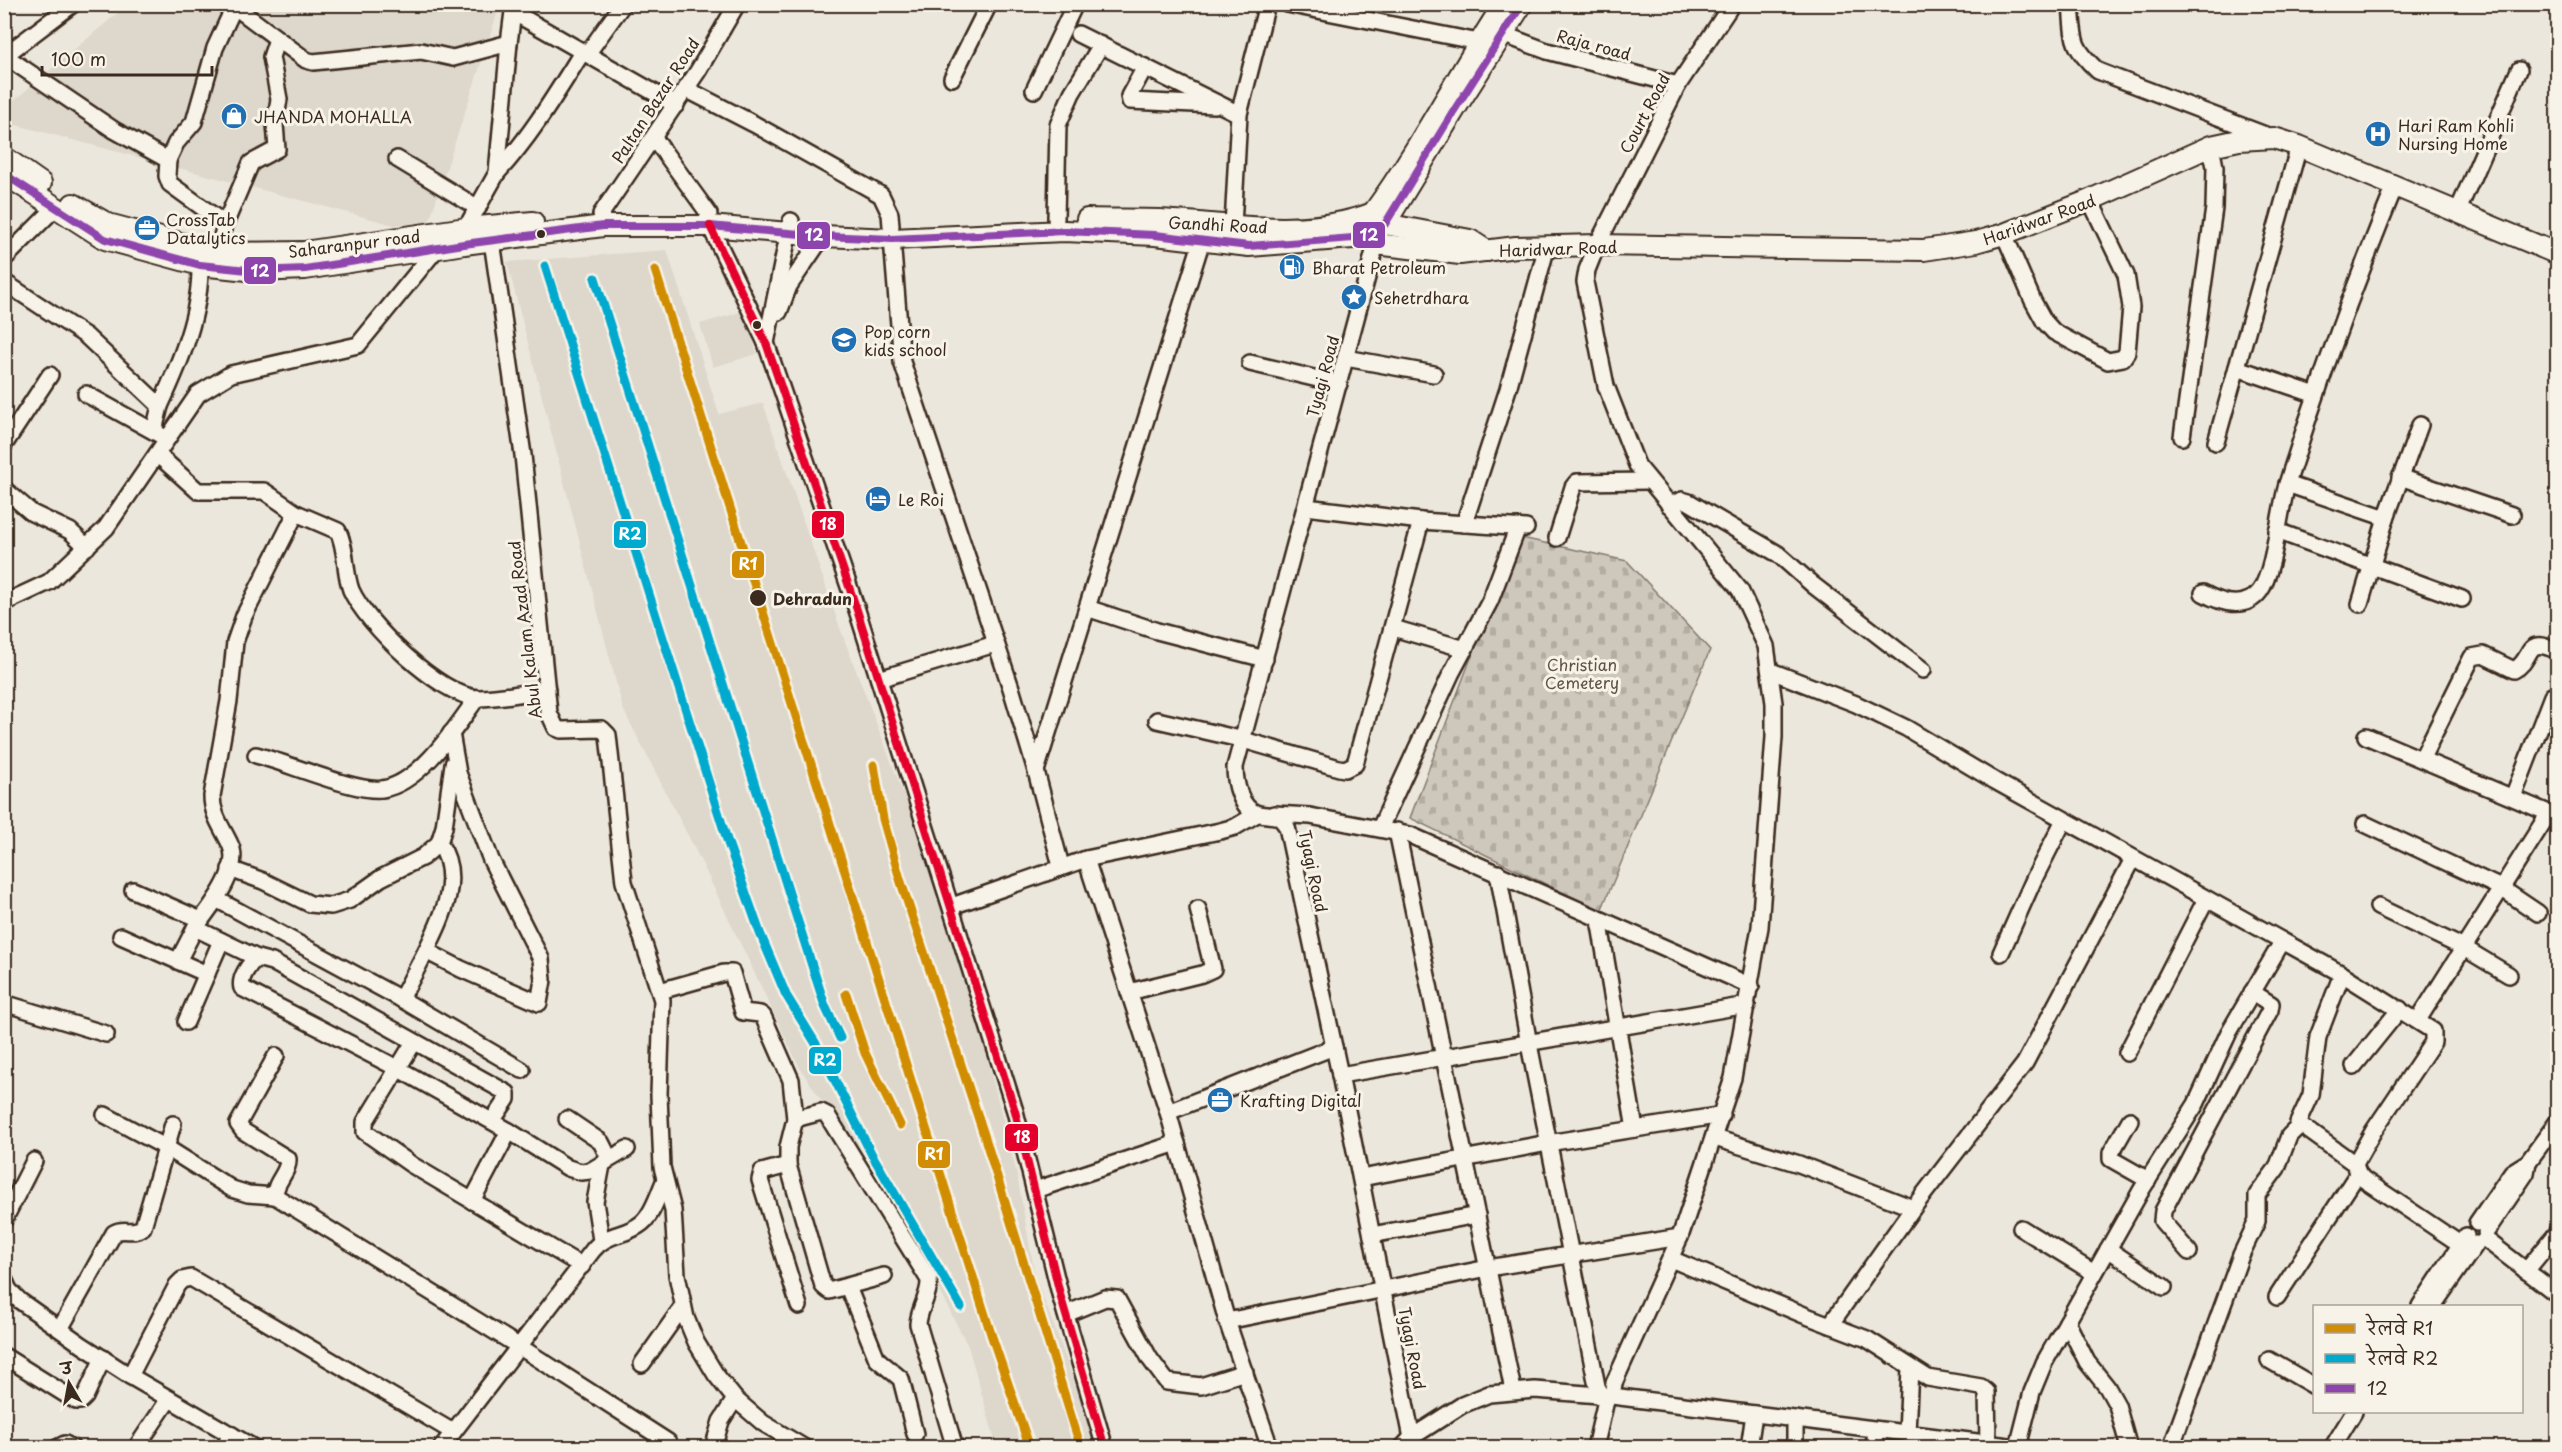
<svg xmlns="http://www.w3.org/2000/svg" width="2562" height="1452" font-family="'Playpen Sans','Playpen Sans Deva',sans-serif">
<style>
.built{fill:#ddd7cc}
.cemetery{fill:url(#cemetery-stones);stroke:#84796d;stroke-width:1.5}
.lines{fill:none;stroke-linecap:round;stroke-linejoin:round}
.minor-casing{stroke:#3b2a1e;stroke-width:20}
.major-casing{stroke:#3b2a1e;stroke-width:24}
.minor{stroke:#f7f3e8;stroke-width:15}
.major{stroke:#f7f3e8;stroke-width:20}
.bus-1-casing{stroke:#f7f3e8;stroke-width:12}
.bus-2-casing{stroke:#f7f3e8;stroke-width:12}
.bus-1{stroke:#8e44ad;stroke-width:8}
.bus-2{stroke:#e4002b;stroke-width:8}
.rail-1-casing{stroke:#f7f3e8;stroke-width:14}
.rail-2-casing{stroke:#f7f3e8;stroke-width:14}
.rail-1{stroke:#d18d06;stroke-width:9}
.rail-2{stroke:#00a9ce;stroke-width:9}
.bus-dot{fill:#3b2a1e;stroke:#f7f3e8;stroke-width:2}
.labels{text-anchor:middle;dominant-baseline:central;stroke-width:6;stroke-linejoin:round;paint-order:stroke}
.street-label{font-size:16px;fill:#3b2a1e;stroke:#f7f3e8}
.poi-label{font-size:16px;fill:#3b2a1e;stroke:#f7f3e8;text-anchor:start}
.stop-label{font-size:16px;font-weight:bold;fill:#3b2a1e;stroke:#f7f3e8;text-anchor:start}
.park-label{font-size:16px;fill:#605246;stroke:#f7f3e8}
.line-badge{stroke:#f7f3e8;stroke-width:2}
.badge-label{font-size:16px;text-anchor:middle;font-weight:bold;fill:#fff}
</style>
<defs>
<pattern id="cemetery-stones" width="16" height="16" patternUnits="userSpaceOnUse" patternTransform="scale(1.5)"><rect width="16" height="16" fill="#cec8bc"/><path d="M2 7V4a2 2 0 0 1 4 0v3zM10 15v-3a2 2 0 0 1 4 0v3z" fill="#b2aca1"/></pattern>
</defs>
<rect width="100%" height="100%" fill="#ece7dc"/>
<filter id="ink" filterUnits="userSpaceOnUse"><feTurbulence type="fractalNoise" baseFrequency=".0167" numOctaves="2"/><feDisplacementMap in="SourceGraphic" scale="12" xChannelSelector="R" yChannelSelector="G"/><feConvolveMatrix kernelMatrix="1 2 1 2 8 2 1 2 1" color-interpolation-filters="sRGB"/></filter>
<g filter="url(#ink)">
<!-- built -->
<g class="built">
<polygon points="127,5 500,5 429,222 394,225 5,122 4,109"/>
<polygon points="667,250 719,414 763,403 841,631 910,811 972,999 1017,1175 1035,1276 1099,1447 997,1447 968,1346 914,1242 800,1068 700,859 623,709 507,262"/>
<polygon points="744,311 757,354 713,367 700,324"/>
</g>
<!-- cemetery -->
<polygon class="cemetery" points="1517,537 1627,561 1710,650 1601,911 1410,818"/>
<g class="lines">
<defs>
<g id="minor">
<polyline points="231,4 306,60 313,62 421,51 453,58 509,43 497,173 466,228"/>
<polyline points="1287,4 1479,42"/>
<path d="M 2071,4 C 2074,40 2071,46 2098,71 L 2268,136"/>
<polyline points="513,12 676,105"/>
<polyline points="1078,34 1239,114"/>
<polyline points="1502,34 1547,51 1678,85"/>
<polyline points="509,43 514,4"/>
<polyline points="587,54 623,4"/>
<polyline points="4,56 73,4"/>
<polyline points="5,56 114,130 168,160 167,176 170,184 225,224 218,253"/>
<polyline points="1145,67 1129,96 1130,101 1215,105"/>
<polyline points="952,78 989,4"/>
<polyline points="686,89 754,124 881,195 890,214 891,226"/>
<polyline points="1034,90 1075,4"/>
<polyline points="654,138 709,214"/>
<polyline points="397,159 478,208"/>
<polyline points="168,160 176,143 194,122 215,48 234,7"/>
<path d="M 497,173 C 531,136 556,94 583,51"/>
<polyline points="2457,213 2519,70"/>
<polyline points="601,214 698,71 737,4"/>
<polyline points="1056,219 1058,125 1072,93 1101,45"/>
<polyline points="225,224 251,163 277,149 275,124 279,99 271,57 277,39"/>
<polyline points="710,226 766,343 857,610 1015,1111 1061,1298 1105,1448"/>
<polyline points="1233,226 1239,114 1267,4"/>
<polyline points="2004,234 2033,301 2044,321 2054,332 2108,361 2123,358 2127,352 2131,307 2126,275 2090,200"/>
<polyline points="892,239 902,362 1011,688 1036,771 1061,866"/>
<polyline points="492,241 523,455 549,713 556,728 561,730 602,729 608,735 624,882 662,1000 659,1095 662,1167 673,1210 677,1275 686,1318 696,1342 716,1375 735,1399 763,1423 805,1448"/>
<path d="M 1376,244 L 1235,767 C 1235,782 1240,810 1259,814 C 1274,817 1278,812 1287,827 L 1340,1075 L 1414,1448"/>
<polyline points="4,259 55,208"/>
<polyline points="4,282 86,336 160,406 154,431"/>
<polyline points="779,312 789,286 823,236"/>
<polyline points="766,343 791,221"/>
<polyline points="1346,358 1434,374"/>
<polyline points="1250,363 1339,384"/>
<polyline points="2237,368 2316,395"/>
<polyline points="86,394 162,436"/>
<path d="M 160,406 C 180,363 201,313 200,265"/>
<polyline points="2182,437 2214,208 2215,167 2211,146"/>
<polyline points="2216,442 2299,146"/>
<polyline points="4,445 50,375"/>
<path d="M 157,454 L 198,491 L 264,491 L 296,513 L 338,531 C 347,549 344,571 351,590 C 366,624 440,696 478,698 C 501,698 525,692 547,690"/>
<polyline points="2400,477 2512,515"/>
<polyline points="2287,484 2386,518"/>
<polyline points="4,489 32,513 70,531 87,547"/>
<polyline points="1669,505 1682,500 1689,502 1778,554 1813,585 1923,670"/>
<polyline points="1306,507 1421,521 1526,528"/>
<polyline points="1464,524 1508,389 1547,246"/>
<polyline points="2277,531 2462,599"/>
<polyline points="1557,538 1573,487 1577,482 1648,481"/>
<path d="M 2203,593 C 2221,603 2245,611 2260,591 C 2275,570 2279,509 2288,481 C 2319,381 2355,283 2395,186"/>
<polyline points="4,603 49,582 106,528 198,394 231,374 358,345 438,247"/>
<polyline points="2360,604 2386,518 2420,425"/>
<polyline points="1087,608 1157,631 1265,659"/>
<polyline points="1393,628 1465,649"/>
<polyline points="1771,671 1856,704 1906,728 1995,781 2342,974 2433,1031 2433,1042 2374,1130 2355,1164 2358,1173 2363,1179 2460,1244"/>
<polyline points="879,679 995,644"/>
<polyline points="1157,720 1240,739 1339,768 1345,769 1355,764 1421,521"/>
<polyline points="2366,736 2558,817"/>
<path d="M 256,755 C 285,762 357,793 382,789 C 420,784 456,727 477,698"/>
<path d="M 2422,758 L 2472,657 L 2483,655 L 2514,670 C 2535,659 2522,635 2558,651"/>
<polyline points="1036,771 1202,240"/>
<polyline points="2513,797 2552,696"/>
<polyline points="1274,814 1310,816 1410,835 1751,986"/>
<polyline points="2365,824 2501,888 2538,913"/>
<polyline points="1380,828 1451,674 1490,601 1518,527"/>
<polyline points="1397,831 1513,1390"/>
<path d="M 439,843 C 463,877 442,918 426,951 L 461,969 L 539,1003 L 543,980 L 541,959 L 491,860 L 458,773 L 451,733"/>
<polyline points="1086,859 1168,1112 1227,1321 1270,1448"/>
<polyline points="230,869 263,881 310,904 331,906 350,900 381,878 423,857 439,843 444,827 453,764"/>
<polyline points="1498,873 1529,1044 1599,1396"/>
<polyline points="133,890 201,920"/>
<polyline points="216,899 401,999 522,1070"/>
<polyline points="952,906 1086,859 1220,831 1235,827 1257,814"/>
<polyline points="2378,907 2464,948 2509,975"/>
<polyline points="1599,919 1635,1129"/>
<polyline points="121,936 207,974"/>
<polyline points="2001,953 2034,879 2064,820"/>
<path d="M 257,958 L 195,928 C 209,909 243,869 230,844 C 222,827 212,815 212,796 L 229,701 L 235,642 L 244,616 L 296,513"/>
<polyline points="178,961 195,928"/>
<polyline points="2342,974 2318,1037 2311,1095 2298,1123 2355,1164"/>
<path d="M 660,991 L 724,973 L 732,973 L 743,1012 L 760,1014 L 763,1016 L 791,1080 L 795,1119 L 821,1112 L 827,1115 L 929,1280 C 930,1295 919,1308 918,1324 L 955,1448"/>
<polyline points="1129,992 1202,974 1213,969 1198,909"/>
<polyline points="401,999 426,951"/>
<polyline points="4,1003 106,1034"/>
<polyline points="2418,1020 2549,813"/>
<polyline points="186,1022 221,941"/>
<polyline points="414,1042 365,1122 365,1132 412,1165 582,1266"/>
<polyline points="2127,1053 2206,899"/>
<path d="M 276,1056 L 238,1124 L 243,1131 L 288,1159 C 289,1173 274,1182 275,1196 L 520,1347 L 668,1442"/>
<polyline points="2354,1066 2400,1009"/>
<polyline points="1340,1075 1747,1005"/>
<polyline points="1168,1112 1334,1047"/>
<polyline points="105,1115 167,1148 232,1189 248,1194 275,1196"/>
<polyline points="567,1119 601,1142 609,1158"/>
<polyline points="795,1119 788,1147 788,1165 823,1286 829,1291 884,1276"/>
<polyline points="2130,1120 2111,1153 2111,1159 2148,1180"/>
<path d="M 492,1121 L 507,1099 L 507,1093 L 272,962 L 257,958 C 249,964 239,978 242,988 L 397,1068 L 509,1131 L 568,1168 L 581,1172 L 590,1171 L 627,1149"/>
<polyline points="1715,1138 1799,1164 1913,1208"/>
<polyline points="788,1165 762,1172 760,1180 799,1306"/>
<polyline points="1361,1178 1548,1143 1722,1115"/>
<polyline points="1035,1190 1177,1143"/>
<polyline points="472,1201 509,1131"/>
<polyline points="4,1220 34,1161"/>
<polyline points="2477,1223 2512,1172 2528,1162 2558,1121"/>
<polyline points="2021,1228 2094,1273"/>
<polyline points="2486,1232 2526,1173 2528,1162"/>
<polyline points="1372,1235 1477,1215"/>
<polyline points="2485,1239 2558,1295"/>
<polyline points="601,1240 595,1202 602,1165"/>
<polyline points="2108,1249 2164,1287"/>
<polyline points="2189,1252 2162,1221 2163,1211 2270,1010 2271,1004 2252,992"/>
<polyline points="1671,1259 1804,1315 1867,1339 1928,1378 1981,1387 1987,1392 1988,1443"/>
<polyline points="2526,1271 2558,1232"/>
<polyline points="4,1279 9,1290 20,1301 82,1345 130,1376 254,1448"/>
<polyline points="848,1287 877,1359 901,1379 915,1434"/>
<polyline points="2277,1297 2358,1173"/>
<polyline points="2420,1306 2466,1236"/>
<polyline points="2433,1306 2476,1244"/>
<polyline points="1066,1314 1105,1298 1117,1299 1150,1359 1167,1382 1201,1386 1245,1372"/>
<polyline points="1227,1321 1488,1268 1680,1237"/>
<polyline points="2067,1322 2087,1362 2107,1387 2117,1405 2129,1448"/>
<polyline points="1830,1325 1913,1208 2025,1063 2133,859"/>
<path d="M 60,1329 L 114,1233 C 124,1227 133,1235 143,1227 L 173,1124"/>
<polyline points="4,1356 76,1401 81,1401 85,1397 103,1358"/>
<polyline points="2269,1360 2314,1386"/>
<polyline points="642,1364 683,1306"/>
<polyline points="130,1376 177,1285 182,1280 191,1278 453,1432"/>
<polyline points="1612,1396 1614,1383 1680,1237 1733,1078 1760,927 1774,737 1774,703 1766,646 1740,590 1637,465 1606,386 1585,282 1587,270 1597,245 1678,85 1732,4"/>
<polyline points="1907,1433 1910,1368"/>
<polyline points="2018,1447 2032,1392 2044,1363 2142,1189 2196,1104 2229,1032 2282,942"/>
<polyline points="57,1448 65,1444 72,1448"/>
<polyline points="136,1448 169,1399"/>
<polyline points="223,1448 232,1435"/>
<path d="M 441,1448 L 593,1250 C 608,1232 625,1237 642,1223 C 653,1214 658,1195 664,1182"/>
<polyline points="713,1448 721,1421 735,1399"/>
<polyline points="1402,1448 1412,1437 1462,1405 1489,1394 1535,1390 1612,1396 2025,1448"/>
<polyline points="1595,1448 1607,1396"/>
<polyline points="1749,1448 1754,1414"/>
<polyline points="1795,1448 1795,1419"/>
<polyline points="1873,1448 1877,1430"/>
<polyline points="2171,1448 2241,1255 2257,1221 2257,1195 2277,1168 2289,1136 2300,1125"/>
<polyline points="2332,1448 2354,1412"/>
</g>
<g id="major">
<polyline points="4,157 41,183"/>
<polyline points="4,174 105,239 200,265 257,271 305,269 464,244 603,226 710,226 823,236 892,239 1064,231 1155,235 1249,246 1366,237 1385,224 1455,109 1522,4"/>
<polyline points="73,204 108,224 218,253 304,252 466,228 533,222"/>
<path d="M 1373,213 C 1421,147 1458,73 1504,4"/>
<path d="M 1087,219 C 1111,220 1136,219 1160,220 C 1230,224 1305,239 1373,213"/>
<polyline points="1385,224 1470,240 1487,251"/>
<polyline points="1359,230 1376,244 1460,254 1516,247 1597,245 1924,250 1976,242 2004,234 2090,200 2211,146 2239,140 2274,138 2299,146 2558,254"/>
</g>
</defs>
<!-- minor casing -->
<use href="#minor" class="minor-casing"/>
<!-- major casing -->
<use href="#major" class="major-casing"/>
<!-- minor -->
<use href="#minor" class="minor"/>
<!-- major -->
<use href="#major" class="major"/>
<defs>
<polyline id="bus-1" points="4,174 105,239 200,265 257,271 305,269 464,244 603,226 710,226 823,236 892,239 1064,231 1155,235 1249,246 1366,237 1385,224 1455,109 1522,4"/>
<polyline id="bus-2" points="710,226 766,343 857,610 1015,1111 1061,1298 1105,1448"/>
</defs>
<!-- bus-1 casing -->
<use href="#bus-1" class="bus-1-casing"/>
<!-- bus-2 casing -->
<use href="#bus-2" class="bus-2-casing"/>
<!-- bus-1 -->
<use href="#bus-1" class="bus-1"/>
<!-- bus-2 -->
<use href="#bus-2" class="bus-2"/>
<defs>
<g id="rail-1">
<polyline points="655,270 991,1334 1030,1448"/>
<polyline points="874,765 883,819 900,879 985,1138 1081,1448"/>
<polyline points="846,994 865,1053 900,1125"/>
</g>
<g id="rail-2">
<polyline points="545,266 728,843 760,933 786,995 821,1052 871,1153 961,1307"/>
<polyline points="595,278 799,925 825,1006 840,1038"/>
</g>
</defs>
<!-- rail-1 casing -->
<use href="#rail-1" class="rail-1-casing"/>
<!-- rail-2 casing -->
<use href="#rail-2" class="rail-2-casing"/>
<!-- rail-1 -->
<use href="#rail-1" class="rail-1"/>
<!-- rail-2 -->
<use href="#rail-2" class="rail-2"/>
</g>
</g>
<!-- icons -->
<defs>
<symbol id="shop-disc" viewBox="-11 -11 22 22"><circle r="9.5" fill="#1f6fb2" stroke="#f7f3e8"/><path d="M-5-2.5h2.3a2.7 3.5 0 0 1 5.4 0H5L5.5 6h-11ZM-1.5-2.5h3a1.5 2.3 0 0 0-3 0Z" fill="#fff"/></symbol>
<symbol id="hospital-disc" viewBox="-11 -11 22 22"><circle r="9.5" fill="#1f6fb2" stroke="#f7f3e8"/><path d="M-5-5h3v3.5h4V-5h3V5h-3V1.5h-4V5h-3Z" fill="#fff"/></symbol>
<symbol id="office-disc" viewBox="-11 -11 22 22"><circle r="9.5" fill="#1f6fb2" stroke="#f7f3e8"/><path d="M-6-3h4V-5.5h4V-3h4V5H-6ZM-1-4.5V-3h2v-1.5ZM-6 0V1H6V0Z" fill="#fff"/></symbol>
<symbol id="fuel-disc" viewBox="-11 -11 22 22"><circle r="9.5" fill="#1f6fb2" stroke="#f7f3e8"/><path d="M-5.5-6h7V0h2V4h1.3V-2.5L3-4.5l.8-.8L6-3V5H2.5V1h-1V6h-7ZM-4.2-4.7v3.2H.2V-4.7Z" fill="#fff"/></symbol>
<symbol id="sight-disc" viewBox="-11 -11 22 22"><circle r="9.5" fill="#1f6fb2" stroke="#f7f3e8"/><path d="M0-6L1.8-2.2L6-1.7L2.9 1.2L3.7 5.4L0 3.3L-3.7 5.4L-2.9 1.2L-6-1.7L-1.8-2.2Z" fill="#fff"/></symbol>
<symbol id="school-disc" viewBox="-11 -11 22 22"><circle r="9.5" fill="#1f6fb2" stroke="#f7f3e8"/><path d="M0-5L7-2L0 1L-7-2ZM-4 1L0 2.5L4 1V4Q0 6-4 4Z" fill="#fff"/></symbol>
<symbol id="hotel-disc" viewBox="-11 -11 22 22"><circle r="9.5" fill="#1f6fb2" stroke="#f7f3e8"/><path d="M-6-4.5h1.5V1H6V5H4.5V3h-9V5H-6ZM-4 0a1.8 1.8 0 1 1 3.6 0ZM.5 0V-2.5h3Q6-2.5 6 0Z" fill="#fff"/></symbol>
</defs>
<g fill-rule="evenodd">
<use href="#shop-disc" x="219" y="101" width="30" height="30"/>
<use href="#hospital-disc" x="2363" y="119" width="30" height="30"/>
<use href="#office-disc" x="132" y="213" width="30" height="30"/>
<use href="#fuel-disc" x="1277" y="252" width="30" height="30"/>
<use href="#sight-disc" x="1339" y="282" width="30" height="30"/>
<use href="#school-disc" x="829" y="325" width="30" height="30"/>
<use href="#hotel-disc" x="863" y="484" width="30" height="30"/>
<use href="#office-disc" x="1205" y="1085" width="30" height="30"/>
</g>
<!-- markers -->
<g class="bus-dot">
<circle cx="541" cy="234" r="5"/>
<circle cx="757" cy="325" r="5"/>
<circle cx="758" cy="598" r="9"/>
</g>
<g class="labels">
<!-- street labels -->
<g class="street-label">
<text transform="translate(1594 44) rotate(15)">Raja road</text>
<text transform="translate(655 100) rotate(-57)">Paltan Bazar Road</text>
<text transform="translate(1644 113) rotate(-62)">Court Road</text>
<text transform="translate(2039 219) rotate(-20)">Haridwar Road</text>
<text transform="translate(1218 224) rotate(3)">Gandhi Road</text>
<text transform="translate(354 243) rotate(-7)">Saharanpur road</text>
<text transform="translate(1558 248) rotate(-2)">Haridwar Road</text>
<text transform="translate(1322 376) rotate(-75)">Tyagi Road</text>
<text transform="translate(524 630) rotate(-97)">Abul Kalam Azad Road</text>
<text transform="translate(1314 871) rotate(78)">Tyagi Road</text>
<text transform="translate(1413 1348) rotate(79)">Tyagi Road</text>
</g>
<!-- poi labels -->
<g class="poi-label">
<text x="254" y="116">JHANDA MOHALLA</text>
<text x="2398" y="125">Hari Ram Kohli<tspan x="2398" dy="18">Nursing Home</tspan></text>
<text x="166" y="219">CrossTab<tspan x="166" dy="18">Datalytics</tspan></text>
<text x="1312" y="267">Bharat Petroleum</text>
<text x="1374" y="297">Sehetrdhara</text>
<text x="864" y="331">Pop corn<tspan x="864" dy="18">kids school</tspan></text>
<text x="898" y="499">Le Roi</text>
<text x="1240" y="1100">Krafting Digital</text>
</g>
<!-- stop labels -->
<g class="stop-label">
<text x="773" y="598">Dehradun</text>
</g>
<!-- park labels -->
<g class="park-label">
<text x="1582" y="664">Christian<tspan x="1582" dy="18">Cemetery</tspan></text>
</g>
</g>
<g class="line-badge">
<rect x="1352" y="221" width="34" height="28" rx="6" fill="#8e44ad"/>
<rect x="796" y="221" width="35" height="29" rx="6" fill="#8e44ad"/>
<rect x="243" y="256" width="34" height="29" rx="6" fill="#8e44ad"/>
<rect x="811" y="510" width="34" height="29" rx="6" fill="#e4002b"/>
<rect x="613" y="520" width="34" height="29" rx="6" fill="#00a9ce"/>
<rect x="731" y="550" width="34" height="29" rx="6" fill="#d18d06"/>
<rect x="808" y="1046" width="34" height="29" rx="6" fill="#00a9ce"/>
<rect x="1004" y="1123" width="35" height="29" rx="6" fill="#e4002b"/>
<rect x="917" y="1140" width="34" height="29" rx="6" fill="#d18d06"/>
</g>
<g class="badge-label">
<text x="1369" y="241">12</text>
<text x="814" y="241">12</text>
<text x="260" y="277">12</text>
<text x="828" y="530">18</text>
<text x="630" y="540">R2</text>
<text x="748" y="570">R1</text>
<text x="825" y="1066">R2</text>
<text x="1022" y="1143">18</text>
<text x="934" y="1160">R1</text>
</g>
<!-- margin -->
<rect width="2562" height="1452" fill="none" stroke="#f7f3e8" stroke-width="24"/>
<rect x="12" y="12" width="2538" height="1428" fill="none" stroke="#3b2a1e" stroke-width="2" filter="url(#ink)"/>
<!-- legend -->
<rect x="2313" y="1305" width="210" height="108" fill="#f7f3e8" stroke="#aca397" stroke-width="1.5"/>
<rect x="2325" y="1324" width="30" height="9" fill="#d18d06" stroke="#aca397" stroke-width="1.5"/>
<text x="2367" y="1335" font-size="18" fill="#3b2a1e">रेलवे R1</text>
<rect x="2325" y="1354" width="30" height="9" fill="#00a9ce" stroke="#aca397" stroke-width="1.5"/>
<text x="2367" y="1365" font-size="18" fill="#3b2a1e">रेलवे R2</text>
<rect x="2325" y="1384" width="30" height="9" fill="#8e44ad" stroke="#aca397" stroke-width="1.5"/>
<text x="2367" y="1395" font-size="18" fill="#3b2a1e">12</text>
<!-- north arrow -->
<g transform="translate(69 1383) rotate(350)" stroke="#f7f3e8" stroke-width="4.5" paint-order="stroke">
<path d="M0-4.5L10 22L0 15L-10 22Z" fill="#3b2a1e"/>
<text y="-9" font-size="16" font-weight="bold" text-anchor="middle" fill="#3b2a1e">उ</text>
</g>
<!-- scale -->
<path d="M42 66v9h170v-9" fill="none" stroke="#3b2a1e" stroke-width="3"/>
<text x="51" y="66" font-size="18" fill="#3b2a1e" stroke="#f7f3e8" stroke-width="4.5" paint-order="stroke">100 m</text>
</svg>
